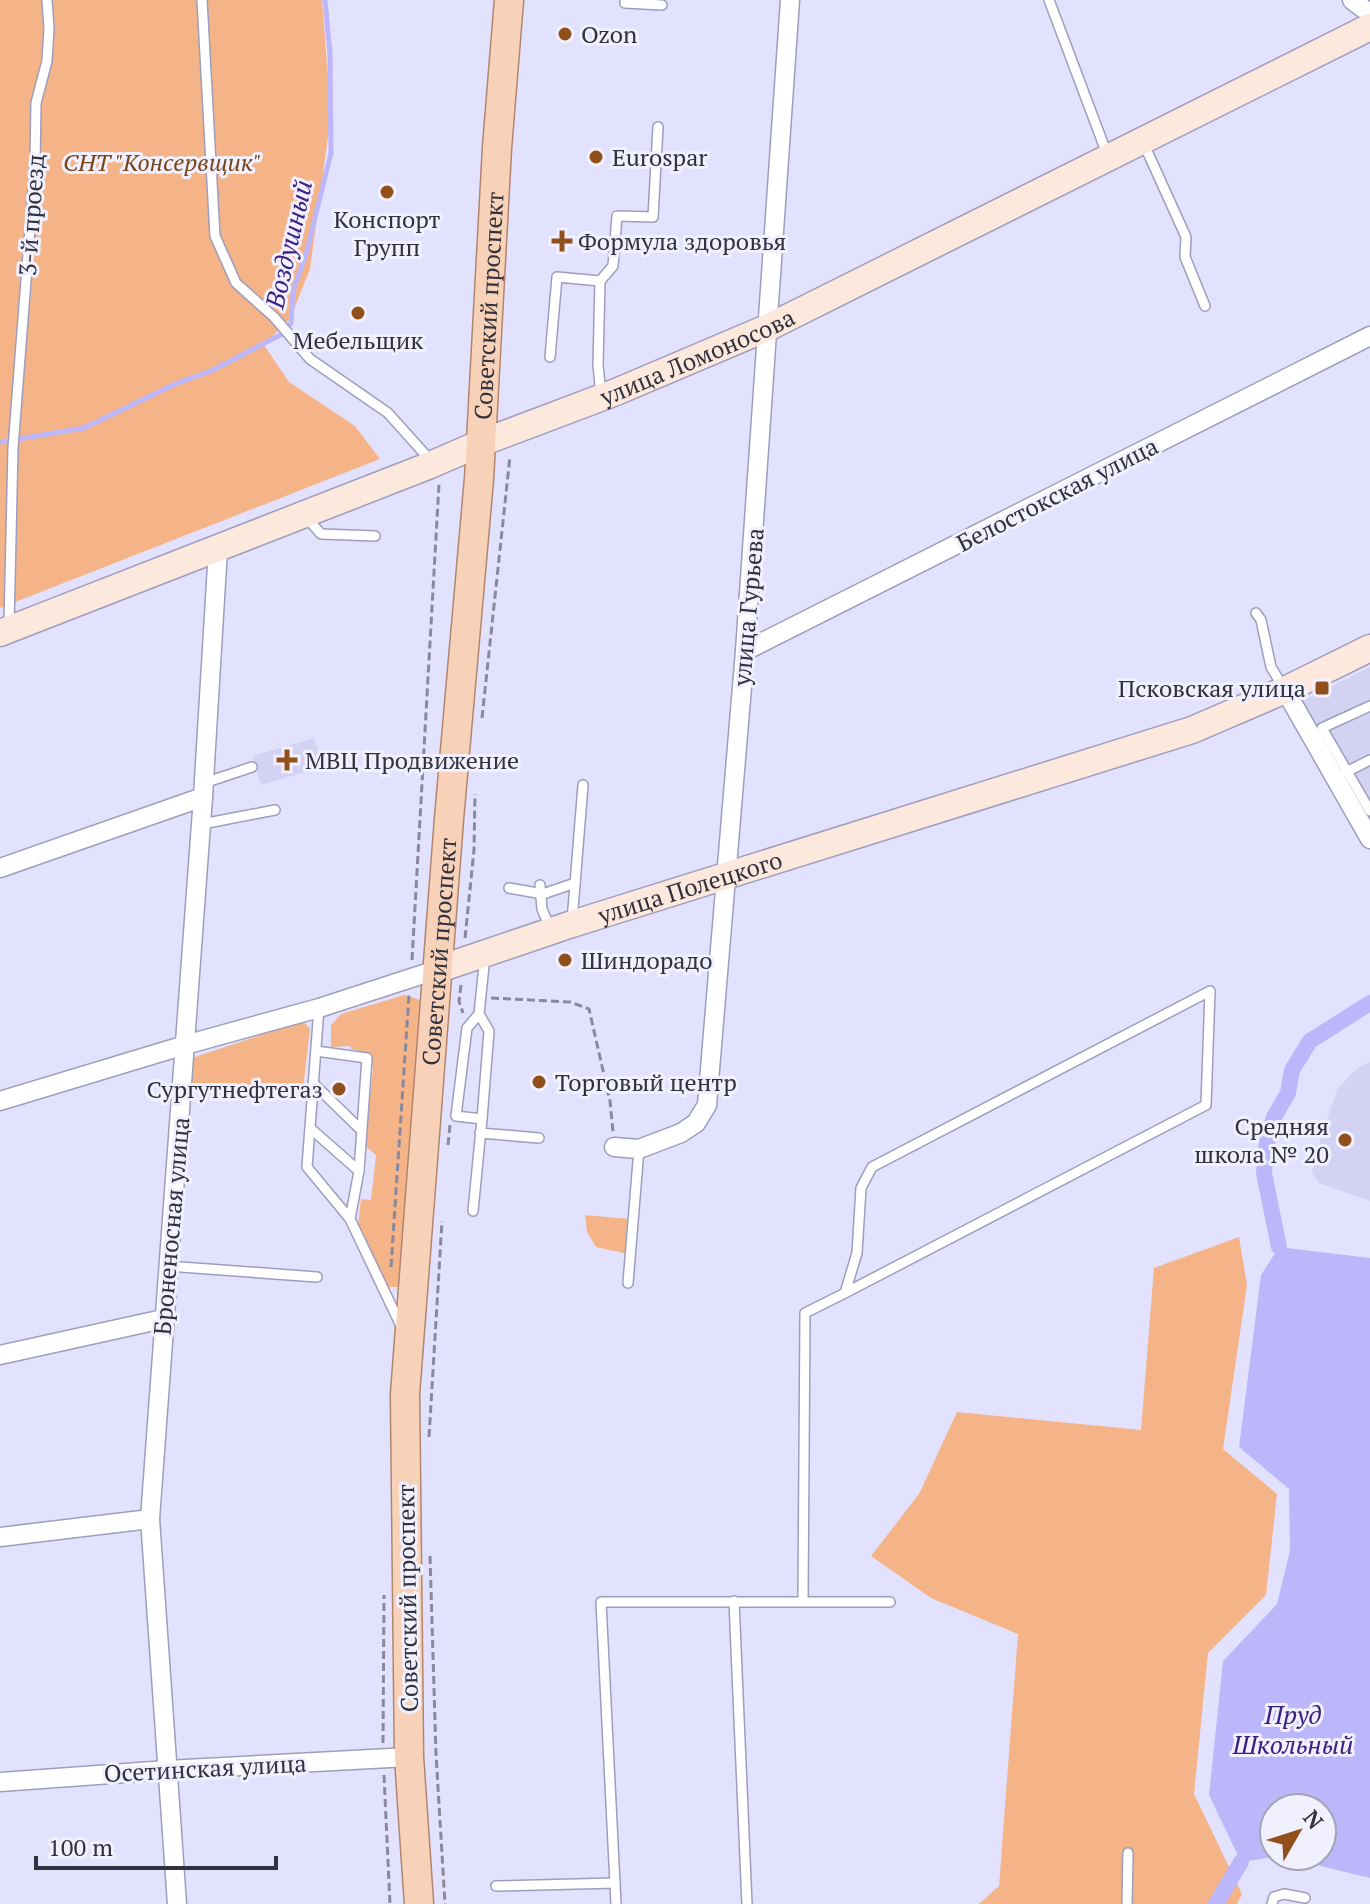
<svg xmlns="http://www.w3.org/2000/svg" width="1370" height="1904" font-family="'PT Serif',serif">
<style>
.built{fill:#d4d2f3}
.green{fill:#f5b488}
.water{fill:#bcb7fb;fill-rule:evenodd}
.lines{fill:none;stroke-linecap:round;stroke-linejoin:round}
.stream{stroke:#bcb7fb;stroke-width:5}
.canal{stroke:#bcb7fb;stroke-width:16}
.lane-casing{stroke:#9e9dbd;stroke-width:12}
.street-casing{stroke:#9e9dbd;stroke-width:21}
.secondary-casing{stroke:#9e9dbd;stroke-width:29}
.primary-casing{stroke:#b0866f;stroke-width:31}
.path{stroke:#89889d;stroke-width:3;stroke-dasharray:8 4;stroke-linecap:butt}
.lane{stroke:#fff;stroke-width:9}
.street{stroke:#fff;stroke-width:18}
.secondary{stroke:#fce8dc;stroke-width:26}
.primary{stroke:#f8d2b8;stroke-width:28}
.poi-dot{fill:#91501b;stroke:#f1f0ff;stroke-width:3}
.labels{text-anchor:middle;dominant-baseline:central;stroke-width:6;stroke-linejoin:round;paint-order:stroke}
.poi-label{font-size:24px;fill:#32323f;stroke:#f1f0ff;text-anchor:start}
.park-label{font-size:24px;font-style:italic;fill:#79451d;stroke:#f1f0ff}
.street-label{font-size:24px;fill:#32323f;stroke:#f1f0ff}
.water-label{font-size:26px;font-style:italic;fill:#3b2281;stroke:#f1f0ff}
</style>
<rect width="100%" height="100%" fill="#e3e2fe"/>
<!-- built -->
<g class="built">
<polygon points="1370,667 1370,813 1302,701"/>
<polygon points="314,738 323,767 261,785 252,756"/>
<polygon points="1370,1062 1370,1201 1319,1183 1312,1172 1315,1157 1337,1089 1356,1069"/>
</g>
<!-- green -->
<g class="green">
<polygon points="0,0 322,0 331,115 310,269 290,319 264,345 289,382 355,426 380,459 0,608"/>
<path d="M 404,995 L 421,1000 L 400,1287 L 388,1287 L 358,1225 L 361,1199 L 371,1200 L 376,1155 L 365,1146 L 373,1069 C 370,1055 364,1051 351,1049 L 350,1046 L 331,1047 L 331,1025 L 341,1014 Z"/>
<polygon points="303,1021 310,1029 303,1089 191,1089 192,1058"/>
<polygon points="585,1215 629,1219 628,1254 596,1247 587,1232"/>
<polygon points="1239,1237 1247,1285 1223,1449 1277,1494 1266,1595 1208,1653 1194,1794 1242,1894 1237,1904 979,1904 999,1886 1018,1634 931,1598 871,1556 919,1494 957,1412 1141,1430 1154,1268"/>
</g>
<!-- water -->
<path class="water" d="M 1279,1247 L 1370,1258 L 1370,1878 L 1280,1856 L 1241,1862 L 1209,1795 L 1223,1661 L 1277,1604 L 1290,1551 L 1289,1489 L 1239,1447 L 1261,1275 ZM 1274,1808 L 1322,1808 L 1322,1856 L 1274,1856 Z"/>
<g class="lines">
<!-- stream -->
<polyline class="stream" points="0,442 84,428 175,384 213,370 282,334 291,323 293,291 306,254 331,153 330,54 325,0"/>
<!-- canal -->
<g class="canal">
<polyline points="1279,1247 1264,1173 1266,1147 1274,1117 1288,1093 1292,1070 1310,1041 1370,1003"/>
<polyline points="1216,1904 1241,1862"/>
</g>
<defs>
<g id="lane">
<polyline points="202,0 215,236 236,283 274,317 310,359 388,413 431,461"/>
<polyline points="625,0 625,3 662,5"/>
<polyline points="1049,0 1107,154"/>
<polyline points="1143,142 1186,237 1185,257 1205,306"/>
<polyline points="600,281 613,266 617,216 653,217 658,127"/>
<polyline points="550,357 557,277 600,281 598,365 601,395"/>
<polyline points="306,517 321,534 375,536"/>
<polyline points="1256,613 1261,620 1271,667 1283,687"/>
<polyline points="9,625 13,448 35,164 36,103 47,61 49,29 47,0"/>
<polyline points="1370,706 1322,728 1370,811"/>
<polyline points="1346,772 1370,760"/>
<polyline points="204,783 252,767"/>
<polyline points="202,824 275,810"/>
<polyline points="540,885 542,909 550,928"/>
<polyline points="509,888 543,894 575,883"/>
<polyline points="572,921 583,785"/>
<polyline points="319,1008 307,1167 350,1219 402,1328"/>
<polyline points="479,1014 489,1031 482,1119 456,1116 467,1028 479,1014 485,956"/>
<polyline points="316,1051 367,1058 359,1171 350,1219"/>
<polyline points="313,1083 361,1130"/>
<polyline points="310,1128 359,1171"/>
<polyline points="480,1133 539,1138"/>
<polyline points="473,1211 482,1119"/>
<polyline points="167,1266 317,1277"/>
<polyline points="628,1283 639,1149"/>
<polyline points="734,1601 747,1904"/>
<polyline points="803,1601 805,1313 845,1293 1206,1105 1210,991 872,1167 861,1188 857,1253 845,1293"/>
<polyline points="496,1886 615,1883"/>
<polyline points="616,1904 601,1602 890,1602"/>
<polyline points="1127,1904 1128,1853"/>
<polyline points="1272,1904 1274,1897 1284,1894 1305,1898"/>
</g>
<g id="street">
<polyline points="1352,0 1364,9"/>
<polyline points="745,651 1370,336"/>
<polyline points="1285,690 1370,839"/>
<polyline points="0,868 203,797"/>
<polyline points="0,1101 185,1045 319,1008 439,969"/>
<polyline points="614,1147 639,1149 681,1133 696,1123 707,1105 745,651 790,0"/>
<polyline points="0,1355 163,1319"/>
<polyline points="0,1537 150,1519"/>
<polyline points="0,1782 167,1770 409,1757"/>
<polyline points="177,1904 150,1519 203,797 218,549"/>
</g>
<g id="secondary">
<path id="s1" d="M 0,633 L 428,466 L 481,443 L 616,392 L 769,327 L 1370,27"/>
<path id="s2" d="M 439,969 L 572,924 L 1192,730 L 1285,690 L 1370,648"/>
</g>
<g id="primary">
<path id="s3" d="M 419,1904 L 409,1757 L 405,1394 L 449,819 L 479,479 L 497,148 L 509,0"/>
</g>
</defs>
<!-- lane casing -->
<use href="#lane" class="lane-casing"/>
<!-- street casing -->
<use href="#street" class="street-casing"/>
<!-- secondary casing -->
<use href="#secondary" class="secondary-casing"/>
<!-- primary casing -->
<use href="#primary" class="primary-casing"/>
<!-- path -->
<g class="path">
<polyline points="482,718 510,456"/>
<polyline points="465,938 474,850 475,794"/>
<polyline points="412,960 439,484"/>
<polyline points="461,985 459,1001 463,1013"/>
<polyline points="491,998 570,1002 589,1009 610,1101 613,1132"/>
<polyline points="448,1145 450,1125"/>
<polyline points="391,1267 409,995"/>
<polyline points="429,1437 442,1221"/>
<polyline points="430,1556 436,1754 445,1904"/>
<polyline points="383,1743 384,1595"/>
<polyline points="384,1775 390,1904"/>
</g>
<!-- lane -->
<use href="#lane" class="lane"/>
<!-- street -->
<use href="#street" class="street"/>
<!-- secondary -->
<use href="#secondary" class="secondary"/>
<!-- primary -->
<use href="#primary" class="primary"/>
</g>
<!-- markers -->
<g class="poi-dot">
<circle cx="565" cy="34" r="8"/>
<circle cx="596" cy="157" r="8"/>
<circle cx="387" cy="192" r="8"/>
<path d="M558 229h8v8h8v8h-8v8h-8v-8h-8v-8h8z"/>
<circle cx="358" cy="313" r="8"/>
<rect x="1314" y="680" width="16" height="16" rx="4"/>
<path d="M283 748h8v8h8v8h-8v8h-8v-8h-8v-8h8z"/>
<circle cx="565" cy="960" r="8"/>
<circle cx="539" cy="1082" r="8"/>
<circle cx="339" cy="1089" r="8"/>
<circle cx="1345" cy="1140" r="8"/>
</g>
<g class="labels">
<!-- poi labels -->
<g class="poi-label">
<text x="581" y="34">Ozon</text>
<text x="612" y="157">Eurospar</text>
<text x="387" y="219" text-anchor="middle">Конспорт<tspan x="387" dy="28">Групп</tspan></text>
<text x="578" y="241">Формула здоровья</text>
<text x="358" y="340" text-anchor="middle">Мебельщик</text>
<text x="1306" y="688" text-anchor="end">Псковская улица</text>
<text x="305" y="760">МВЦ Продвижение</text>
<text x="581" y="960">Шиндорадо</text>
<text x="555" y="1082">Торговый центр</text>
<text x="323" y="1089" text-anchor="end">Сургутнефтегаз</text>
<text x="1329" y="1126" text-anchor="end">Средняя<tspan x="1329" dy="28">школа № 20</tspan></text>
</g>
<!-- park labels -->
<g class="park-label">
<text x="162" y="162">СНТ "Консервщик"</text>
</g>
<!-- street labels -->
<g class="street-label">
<text transform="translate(31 215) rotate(-86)">3-й проезд</text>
<text stroke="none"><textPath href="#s3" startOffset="1602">Советский проспект</textPath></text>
<text stroke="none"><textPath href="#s1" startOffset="750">улица Ломоносова</textPath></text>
<text transform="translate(1057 494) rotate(-27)">Белостокская улица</text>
<text transform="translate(748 607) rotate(-85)">улица Гурьева</text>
<text stroke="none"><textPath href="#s2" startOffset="264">улица Полецкого</textPath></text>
<text stroke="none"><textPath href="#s3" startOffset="954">Советский проспект</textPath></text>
<text transform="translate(171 1226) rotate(-85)">Броненосная улица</text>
<text transform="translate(407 1598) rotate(-91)">Советский проспект</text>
<text transform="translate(205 1768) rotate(-3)">Осетинская улица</text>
</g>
<!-- water labels -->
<g class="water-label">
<text transform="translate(288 244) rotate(-77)">Воздушный</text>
<text x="1293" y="1714">Пруд<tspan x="1293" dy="30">Школьный</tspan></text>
</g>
</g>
<!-- north arrow -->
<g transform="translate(1298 1832) rotate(51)"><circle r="38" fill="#f1f0ff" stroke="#a5a4b2" stroke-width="2"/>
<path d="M0-6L14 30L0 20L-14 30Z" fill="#91501b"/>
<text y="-12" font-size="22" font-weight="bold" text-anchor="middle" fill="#32323f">N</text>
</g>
<!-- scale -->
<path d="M36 1856v12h240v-12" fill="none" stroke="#32323f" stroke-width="4"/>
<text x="48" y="1856" font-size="24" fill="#32323f" stroke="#f1f0ff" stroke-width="6" paint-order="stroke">100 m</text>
</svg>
